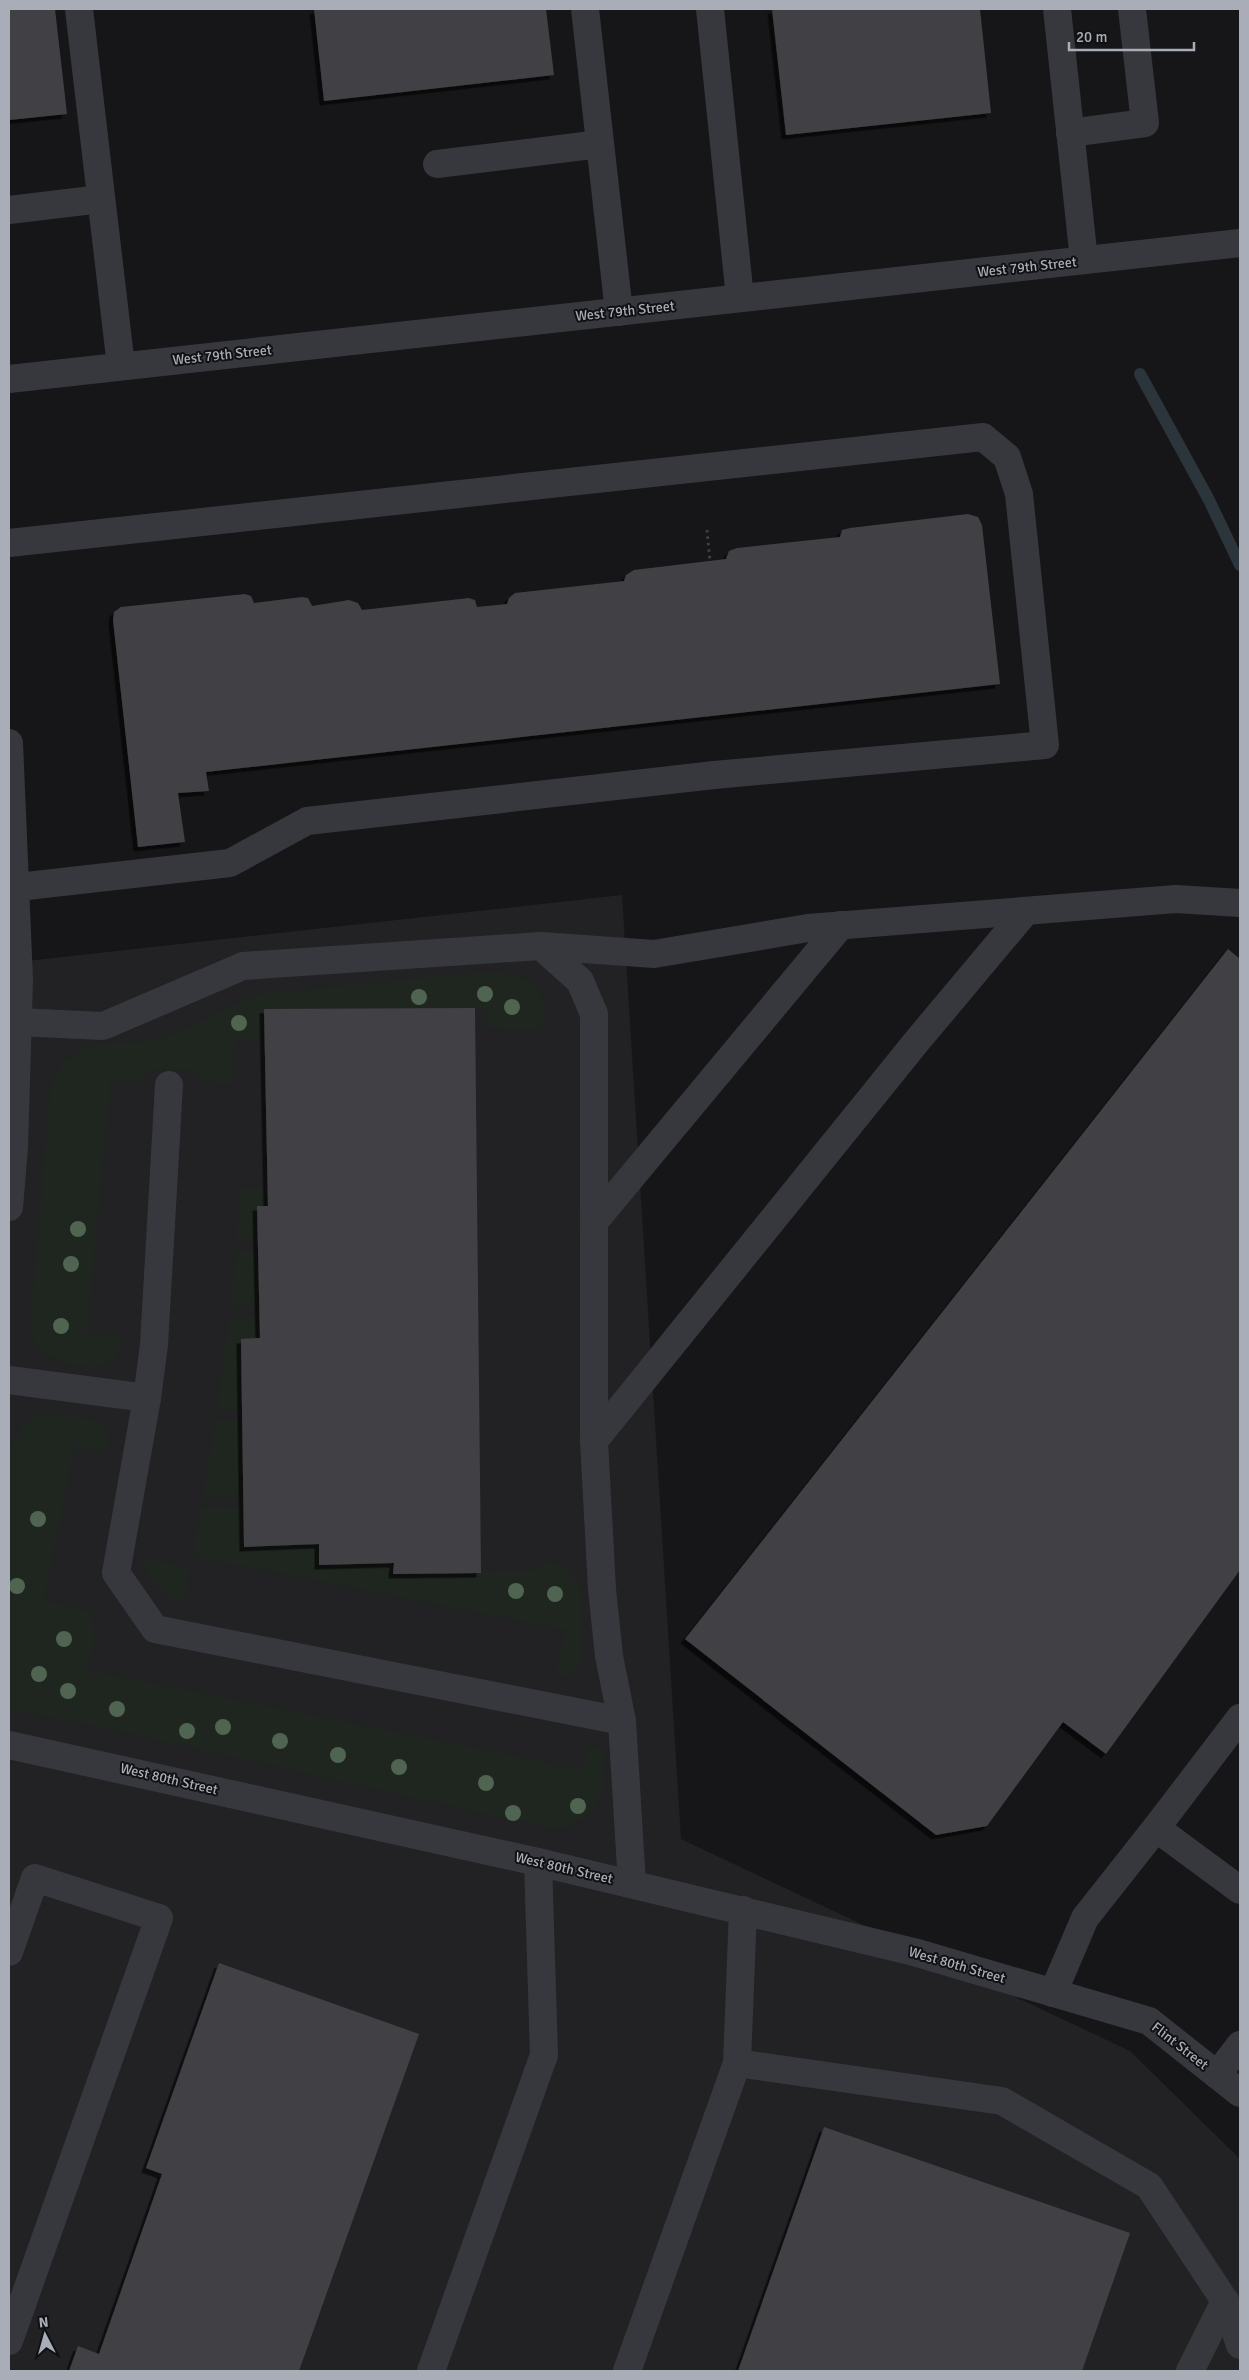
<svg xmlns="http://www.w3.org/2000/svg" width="1249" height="2380" font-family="Signika,sans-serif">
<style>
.built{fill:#222225}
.green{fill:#1e261f}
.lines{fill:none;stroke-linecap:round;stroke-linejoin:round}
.stream{stroke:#2c353c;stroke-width:12}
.building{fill:#404145;filter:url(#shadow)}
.path{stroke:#3d3f44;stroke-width:3;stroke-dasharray:2.5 4;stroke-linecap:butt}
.minor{stroke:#37383d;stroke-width:28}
.tree{fill:#506452}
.labels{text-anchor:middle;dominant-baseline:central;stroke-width:4;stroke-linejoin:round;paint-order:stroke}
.street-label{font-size:14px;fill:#a8adb8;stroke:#111113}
</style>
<defs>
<filter id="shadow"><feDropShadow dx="-4.5" dy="4.5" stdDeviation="0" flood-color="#0009"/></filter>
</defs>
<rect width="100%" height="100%" fill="#161618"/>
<!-- built -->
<polygon class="built" points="622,895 681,1839 1130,2051 1240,2159 1240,2371 9,2371 9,963"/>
<!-- green -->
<g class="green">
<path d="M 481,972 C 490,973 500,972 509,974 C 535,980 555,1002 540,1028 L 529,1030 L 487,1028 L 486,1009 L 264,1009 L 264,1040 L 235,1040 L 233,1084 L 201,1082 L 193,1070 L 148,1069 L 145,1076 L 138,1081 L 111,1079 L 87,1333 L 122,1337 C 124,1381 57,1369 38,1346 C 30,1336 31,1324 31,1312 L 50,1090 C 56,1073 62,1061 79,1051 C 101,1039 131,1045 155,1040 C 193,1031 223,1005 260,994 Z"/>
<polygon points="241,1188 268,1188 268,1206 257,1206 258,1240 236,1240"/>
<polygon points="236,1251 258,1251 260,1306 230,1307"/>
<polygon points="229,1317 260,1318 260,1338 242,1409 217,1410"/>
<path d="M 52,1413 L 92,1420 L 102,1424 C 108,1434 112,1445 101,1452 L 74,1448 L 44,1600 C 55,1603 67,1604 78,1607 C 105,1617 91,1651 88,1670 L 582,1770 L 587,1750 L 595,1747 L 602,1749 C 612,1788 596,1826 553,1829 L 96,1726 L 19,1711 L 9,1707 L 9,1463 C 14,1434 19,1415 52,1413 Z"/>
<polygon points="242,1419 243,1497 203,1498 215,1420"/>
<polygon points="243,1506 244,1547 319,1544 320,1565 394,1563 394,1574 540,1570 539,1562 565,1564 581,1588 582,1664 573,1675 562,1676 556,1671 566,1630 192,1556 201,1507"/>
<polygon points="146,1558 190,1568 185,1599 177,1602 156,1584 142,1565"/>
</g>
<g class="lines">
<!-- stream -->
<polyline class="stream" points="1140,374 1209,500 1240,565"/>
</g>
<!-- building -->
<g class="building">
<polygon points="9,9 55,9 67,114 9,120"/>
<polygon points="314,9 546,9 554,75 324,101"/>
<polygon points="772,9 980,9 991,113 786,135"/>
<polygon points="968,514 978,517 982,525 1000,684 206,772 209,791 178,793 185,842 138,847 113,620 114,612 121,607 245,594 251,596 254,603 302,597 308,598 312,606 349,600 358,603 362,610 469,598 475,600 477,607 507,604 509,598 515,593 624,581 626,575 634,570 726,559 729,551 737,548 840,537 842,530 850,528"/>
<polygon points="1228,949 1240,959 1240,1570 1106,1754 1063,1722 987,1826 936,1835 685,1639"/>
<polygon points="475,1008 481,1573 393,1574 394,1563 319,1565 319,1544 244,1547 241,1339 260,1338 257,1206 268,1206 264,1009"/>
<polygon points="219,1963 419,2034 299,2371 69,2371 78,2346 99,2354 162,2174 146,2168"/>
<polygon points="824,2127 1130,2233 1082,2371 738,2371"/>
</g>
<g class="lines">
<!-- path -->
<polyline class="path" points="707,530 710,562"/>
<!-- minor -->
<g class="minor">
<polyline points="79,9 121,366"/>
<polyline points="585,9 619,312"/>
<polyline points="710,9 740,298"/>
<polyline points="1057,9 1084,260"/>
<polyline points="1070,133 1145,123 1132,9"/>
<polyline points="437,164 600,144"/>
<polyline points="9,210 101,199"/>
<polyline points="9,379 1240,243"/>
<polyline points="9,543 983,437 1007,457 1019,494 1045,745 714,775 307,821 230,863 9,888"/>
<polyline points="9,743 19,980 14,1147 9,1207"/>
<polyline points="541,946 654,954 808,928 1176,899 1240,903"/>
<polyline points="17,1022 103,1026 243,966 541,946 580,981 594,1014 594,1441 602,1589 609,1656 622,1721"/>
<polyline points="169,1085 154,1345 147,1398 116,1573 155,1629 622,1721 632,1884"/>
<polyline points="594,1222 841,925"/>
<polyline points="9,1380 147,1398"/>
<polyline points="594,1441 917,1041 1026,911"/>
<polyline points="9,1745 538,1862 914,1952 1149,2021 1240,2093"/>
<polyline points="1156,1828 1240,1718"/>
<polyline points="9,1952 35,1878 159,1918 9,2341"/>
<polyline points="1053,1993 1085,1918 1156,1828 1240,1890"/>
<polyline points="737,2063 1002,2101 1149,2186 1225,2301 1240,2345"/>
<polyline points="1217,2075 1240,2045"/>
<polyline points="431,2371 544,2055 538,1862"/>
<polyline points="627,2371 737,2063 743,1910"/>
<polyline points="1190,2371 1225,2301"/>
</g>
</g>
<!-- trees -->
<g class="tree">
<circle cx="485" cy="994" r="8"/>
<circle cx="419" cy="997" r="8"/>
<circle cx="512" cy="1007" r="8"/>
<circle cx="239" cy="1023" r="8"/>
<circle cx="78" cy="1229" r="8"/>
<circle cx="71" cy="1264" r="8"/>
<circle cx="61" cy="1326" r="8"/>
<circle cx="38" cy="1519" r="8"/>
<circle cx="17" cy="1586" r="8"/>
<circle cx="516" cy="1591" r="8"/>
<circle cx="555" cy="1594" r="8"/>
<circle cx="64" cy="1639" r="8"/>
<circle cx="39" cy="1674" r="8"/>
<circle cx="68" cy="1691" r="8"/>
<circle cx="117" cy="1709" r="8"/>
<circle cx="223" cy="1727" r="8"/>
<circle cx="187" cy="1731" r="8"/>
<circle cx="280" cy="1741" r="8"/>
<circle cx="338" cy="1755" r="8"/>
<circle cx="399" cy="1767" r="8"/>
<circle cx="486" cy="1783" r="8"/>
<circle cx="578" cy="1806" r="8"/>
<circle cx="513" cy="1813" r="8"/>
</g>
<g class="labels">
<!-- street labels -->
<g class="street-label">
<text transform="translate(1027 267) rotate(-6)">West 79th Street</text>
<text transform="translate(625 311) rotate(-6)">West 79th Street</text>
<text transform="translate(222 355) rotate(-6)">West 79th Street</text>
<text transform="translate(169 1779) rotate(13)">West 80th Street</text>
<text transform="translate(564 1868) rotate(13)">West 80th Street</text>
<text transform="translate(957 1965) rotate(16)">West 80th Street</text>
<text transform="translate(1180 2046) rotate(38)">Flint Street</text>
</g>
</g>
<!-- border -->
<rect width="1249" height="2380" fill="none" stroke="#a8adb8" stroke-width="20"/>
<!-- north arrow -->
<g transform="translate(45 2335) rotate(354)" stroke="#111113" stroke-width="4" paint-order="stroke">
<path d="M0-4L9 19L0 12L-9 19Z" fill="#a8adb8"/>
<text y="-8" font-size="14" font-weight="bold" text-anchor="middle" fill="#a8adb8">N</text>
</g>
<!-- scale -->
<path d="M1069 42v8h125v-8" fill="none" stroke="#a8adb8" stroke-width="2.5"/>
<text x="1076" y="42" font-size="15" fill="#a8adb8" stroke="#111113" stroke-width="4" paint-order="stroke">20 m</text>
</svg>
